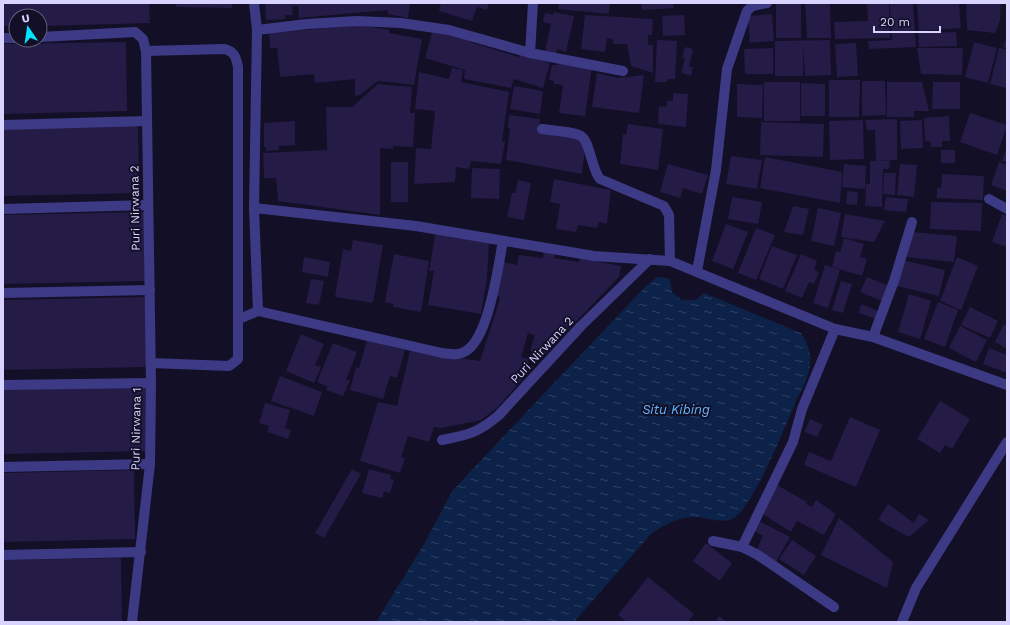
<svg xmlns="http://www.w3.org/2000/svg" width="1010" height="625" font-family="'Work Sans',sans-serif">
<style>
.water{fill:url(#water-ripples)}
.building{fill:#241b47}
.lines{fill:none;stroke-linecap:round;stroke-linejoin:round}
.street{stroke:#3d3a85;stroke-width:10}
.labels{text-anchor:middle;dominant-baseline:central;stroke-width:4;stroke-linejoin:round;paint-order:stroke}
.street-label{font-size:12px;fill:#d9d4ff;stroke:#130f26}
.water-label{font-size:13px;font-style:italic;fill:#62b6ff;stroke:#130f26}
</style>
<defs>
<pattern id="water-ripples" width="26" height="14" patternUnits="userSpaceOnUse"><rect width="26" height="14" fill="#0c2248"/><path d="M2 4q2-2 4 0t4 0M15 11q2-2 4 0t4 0" fill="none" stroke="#2f4163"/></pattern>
</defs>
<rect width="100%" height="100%" fill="#130f26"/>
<!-- water -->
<path class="water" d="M 663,277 L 670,279 L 672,292 L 682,300 L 696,300 L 704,293 L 801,333 C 808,344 813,357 809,370 C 807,380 801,391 796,401 C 786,425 754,505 734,518 C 721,525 706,516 692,517 C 677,518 664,525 651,534 L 574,622 L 376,622 L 424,544 L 453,490 L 645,287 L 656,278 Z"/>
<!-- building -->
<g class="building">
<polygon points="3,3 149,3 150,23 40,26 40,16 16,16 16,26 3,26"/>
<polygon points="176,3 232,3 232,8 176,7"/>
<polygon points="265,3 410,3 408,18 388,14 387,10 299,18 298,6 292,6 293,15 285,15 285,19 266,20"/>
<polygon points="441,3 489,3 487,10 477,7 472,21 439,11"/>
<polygon points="559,3 610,3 609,14 558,9"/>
<polygon points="641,3 673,3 674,8 642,10"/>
<polygon points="867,3 889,3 890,38 835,39 834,22 868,21"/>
<polygon points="913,3 916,47 869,49 868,41 892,40 890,4"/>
<polygon points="917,3 959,3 961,28 919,31"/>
<polygon points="966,3 1001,3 1000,20 995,33 967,30"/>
<rect x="776" y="4" width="25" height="34"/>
<polygon points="805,4 830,4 831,38 807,38"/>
<polygon points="553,12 574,16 566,52 557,49 556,54 545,51 551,24 543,22 545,13 553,15"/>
<polygon points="772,14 774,41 750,43 748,16"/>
<polygon points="585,15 653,19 652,35 648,35 648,45 653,45 653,73 631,66 627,44 613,44 613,39 607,38 605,52 581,49"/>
<polygon points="684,15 685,35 663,36 662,16"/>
<polygon points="360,25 389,30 389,33 422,39 414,85 378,81 360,95 355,96 355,79 315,83 314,74 280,77 277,48 270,48 269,33"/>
<polygon points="433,29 471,38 470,42 519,57 520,54 550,63 543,88 514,79 511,88 464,79 465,70 425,58"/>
<polygon points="956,32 957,46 919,47 918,33"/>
<polygon points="1007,38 1007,48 1003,47"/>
<polygon points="657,40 677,41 675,79 667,79 667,82 655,82"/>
<polygon points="830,40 831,75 805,76 803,45 803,76 775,76 775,41"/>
<polygon points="126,42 127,111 3,114 3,44"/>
<polygon points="974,42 997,48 988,83 965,77"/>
<polygon points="856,43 858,76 837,77 835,44"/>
<polygon points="685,47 693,49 689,67 693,67 691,76 681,73 685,58 682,58"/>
<polygon points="773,48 773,74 745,74 744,49"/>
<polygon points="917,48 963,48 962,75 921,74"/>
<polygon points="999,48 1007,50 1007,88 990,84"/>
<polygon points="559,62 592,66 585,116 559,113 563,85 554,84 554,81 549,80 552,65 558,65"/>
<polygon points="452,68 463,70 461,82 509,92 502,141 505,142 501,164 471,161 469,169 456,167 455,182 414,184 416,148 431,149 435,111 415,109 419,72 449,79"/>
<polygon points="597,73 618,78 644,75 639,113 592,107"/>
<polygon points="829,80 860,80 859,117 829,117"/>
<polygon points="862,81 885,81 886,115 862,116"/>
<rect x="764" y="82" width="36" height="39"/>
<polygon points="887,82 922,82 929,111 914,111 914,117 887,117"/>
<polygon points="933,82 960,82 960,109 932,109"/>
<polygon points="801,83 825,84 825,116 801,116"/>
<polygon points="378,84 412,87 410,113 415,113 413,147 393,146 393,149 380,148 380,215 278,201 276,178 264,178 263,153 327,150 326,107 352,107"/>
<polygon points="737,84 763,85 762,118 737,117"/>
<polygon points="514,86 543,91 540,114 510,109"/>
<polygon points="673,93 688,94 686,127 658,124 659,106 667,107 667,101 673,101"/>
<polygon points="970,113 1007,125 997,155 960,142"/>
<polygon points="509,115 540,119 539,132 586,140 582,174 506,160 510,128 508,128"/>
<polygon points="949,116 950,141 942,141 942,147 931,147 930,141 925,141 924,118"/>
<polygon points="897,119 897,160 877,161 890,161 889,169 883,169 882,207 865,206 866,184 870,184 870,161 876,161 875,130 867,130 865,120"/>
<polygon points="863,120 864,159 830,160 829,121"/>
<polygon points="922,120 923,148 901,149 900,121"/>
<polygon points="295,121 295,145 279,146 279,150 266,151 266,147 264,147 264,123"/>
<polygon points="761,122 824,124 823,157 760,155"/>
<polygon points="138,124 139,193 3,196 3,127"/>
<polygon points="628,124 663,129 658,170 620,164 623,134 626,135"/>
<polygon points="1007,146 1007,162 1002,161"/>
<rect x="941" y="150" width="14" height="13"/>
<polygon points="731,156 762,160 757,189 726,184"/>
<polygon points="765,157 842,172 840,203 760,188"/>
<rect x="391" y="162" width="17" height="40"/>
<polygon points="999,162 1007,165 1007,191 991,185"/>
<polygon points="668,164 708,175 702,194 683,188 680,198 660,192"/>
<polygon points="844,164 866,166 865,189 842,187"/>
<polygon points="900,164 917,165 914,197 897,195"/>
<polygon points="472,168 500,169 499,199 471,198"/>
<polygon points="884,173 896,173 895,195 883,194"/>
<polygon points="942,174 984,176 983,200 937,198 937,188 941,188"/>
<polygon points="554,179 611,190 607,224 599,222 597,228 578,225 576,232 556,229 560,204 550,202"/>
<polygon points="518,180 531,183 524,220 507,217 512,193 515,193"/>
<polygon points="847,191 858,192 857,205 846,204"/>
<polygon points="732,197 762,202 758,224 728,219"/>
<polygon points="886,197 908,199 906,212 884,210"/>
<polygon points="931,202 982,203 981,231 930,229"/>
<polygon points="793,206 809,209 803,235 784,232"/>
<polygon points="818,208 841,213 834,246 811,241"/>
<polygon points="144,212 145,281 3,284 3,215"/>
<polygon points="845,214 885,221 874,242 841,237"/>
<polygon points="1002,214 1007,216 1007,247 992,242"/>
<polygon points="726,224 748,232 733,269 712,261"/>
<polygon points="756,228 775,235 756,280 738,273"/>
<polygon points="436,230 489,241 487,279 481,314 428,305 434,271 429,271"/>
<polygon points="912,232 957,236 954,262 905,257"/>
<polygon points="844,238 864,244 860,257 867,259 862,276 832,267 836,251 840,252"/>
<polygon points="353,240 383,245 373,303 335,297 343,249 351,251"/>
<polygon points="772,246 797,255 783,289 759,279"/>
<polygon points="544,250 555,252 554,258 579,262 580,258 621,266 619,277 544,355 530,351 535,335 528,333 521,357 529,359 527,365 534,366 497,408 481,420 441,428 434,427 429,442 408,436 401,457 405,458 400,473 360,461 378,402 397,406 410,351 480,361 499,302 500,297 496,296 503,262 517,265 519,255 543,258"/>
<polygon points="394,254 429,261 421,312 393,307 394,304 385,302"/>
<polygon points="801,254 817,261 814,270 819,272 814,284 809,282 802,298 785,291"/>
<polygon points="304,257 330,262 328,277 302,272"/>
<polygon points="957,257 978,266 961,310 940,301"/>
<polygon points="902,260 945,270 939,296 896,286"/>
<polygon points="825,265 840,270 828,308 813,303"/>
<polygon points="867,277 889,286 882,301 860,292"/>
<polygon points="311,279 324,281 319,305 306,303"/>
<polygon points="841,281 852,284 843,313 832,310"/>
<polygon points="909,294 931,301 920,339 898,332"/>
<polygon points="146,297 147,367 3,370 3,300"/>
<polygon points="938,302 958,310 945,347 924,339"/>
<polygon points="861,304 878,311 875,319 859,313"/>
<polygon points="970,307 998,321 990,338 961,325"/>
<polygon points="1004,324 1007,325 1007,349 995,342"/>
<polygon points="960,326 987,340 976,362 949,348"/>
<polygon points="301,334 324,344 315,365 321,367 314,383 286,371"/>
<polygon points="367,340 405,350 397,378 390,376 383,399 350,390 356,367 359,368"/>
<polygon points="333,343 357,352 346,380 350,380 343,396 326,390 328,387 317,382"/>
<polygon points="989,348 1007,355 1007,373 983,364"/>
<polygon points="280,376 322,392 314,416 271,401"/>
<polygon points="3,385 149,385 149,451 3,454"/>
<polygon points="940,401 970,419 952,449 945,445 940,453 917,439"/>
<polygon points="265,403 290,410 285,428 291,430 288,439 267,432 269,426 259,423"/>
<polygon points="850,417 880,430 856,487 804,465 809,452 831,461"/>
<polygon points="810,419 823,425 817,437 804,432"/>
<polygon points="352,469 361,474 324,538 315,533"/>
<polygon points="369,469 391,475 390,479 394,480 390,493 384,492 382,498 362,493"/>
<polygon points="134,470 135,539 3,542 3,473"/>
<polygon points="775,484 807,502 806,504 812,507 816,500 836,514 824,535 797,521 791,532 761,513"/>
<polygon points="888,504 914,523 919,514 929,520 909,537 878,520"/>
<polygon points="839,518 893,562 887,588 821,555"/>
<polygon points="759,521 790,537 776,562 757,549 763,536 754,531"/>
<polygon points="792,540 816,556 804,575 779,559"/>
<polygon points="706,543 732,563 720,581 693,561"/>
<polygon points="121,558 122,622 3,622 3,560"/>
<polygon points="648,577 694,614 688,622 627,622 618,615"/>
<polygon points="719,616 727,622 715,622"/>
</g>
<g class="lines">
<!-- street -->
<g class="street">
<polyline points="257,30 307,24 357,21 401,23 449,30 530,53 623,71"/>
<polyline points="40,37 135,32 143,39 146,51 151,383 150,464 132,622"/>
<polyline points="3,38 16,38"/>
<path d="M 146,51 L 224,49 C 234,51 236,57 238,67 L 238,359 L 229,366 L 151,363"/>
<polyline points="530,53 533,3"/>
<polyline points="3,125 147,121"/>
<path d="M 542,129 C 554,131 568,131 579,135 C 590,138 591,169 600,179 L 664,206 L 669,215 L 670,261"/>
<polyline points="989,199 1007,209"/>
<polyline points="254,208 416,226 594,256 670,261 835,329 873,337 1007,385"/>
<polyline points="3,209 148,205"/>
<polyline points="697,271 716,170 727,69 747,11 752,6 767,3"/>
<polyline points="3,293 150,290"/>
<path d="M 258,311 L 442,353 C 450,354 458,356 466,351 C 489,337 498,267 503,241"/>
<polyline points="239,319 258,311 254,208 257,30 254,3"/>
<polyline points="873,337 894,281 912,222"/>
<polyline points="3,385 151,383"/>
<path d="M 442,440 C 468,435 478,433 499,415 L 581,326 L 650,259"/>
<polyline points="3,467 150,464"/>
<polyline points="713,541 742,547 793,442 802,409 835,329"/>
<polyline points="742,547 758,555 834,607"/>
<polyline points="3,555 141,552"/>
<polyline points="902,622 916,588 1007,442"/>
</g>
</g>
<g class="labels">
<!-- street labels -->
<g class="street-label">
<text transform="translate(135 208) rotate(-91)">Puri Nirwana 2</text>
<text transform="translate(542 350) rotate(-47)">Puri Nirwana 2</text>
<text transform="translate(136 429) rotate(-89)">Puri Nirwana 1</text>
</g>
<!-- water labels -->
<g class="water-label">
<text x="676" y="409">Situ Kibing</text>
</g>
</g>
<!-- border -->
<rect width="1010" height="625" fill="none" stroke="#d9d4ff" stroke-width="8"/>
<!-- north arrow -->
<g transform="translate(28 28) rotate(347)"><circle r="19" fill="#130f26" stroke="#625e7d"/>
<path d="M0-3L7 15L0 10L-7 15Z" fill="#00e5ff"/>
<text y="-6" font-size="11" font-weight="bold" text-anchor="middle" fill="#d9d4ff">U</text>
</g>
<!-- scale -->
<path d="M874 26v6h66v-6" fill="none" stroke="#d9d4ff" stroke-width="2"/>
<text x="880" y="26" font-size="12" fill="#d9d4ff" stroke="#130f26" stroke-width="3" paint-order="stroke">20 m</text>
</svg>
